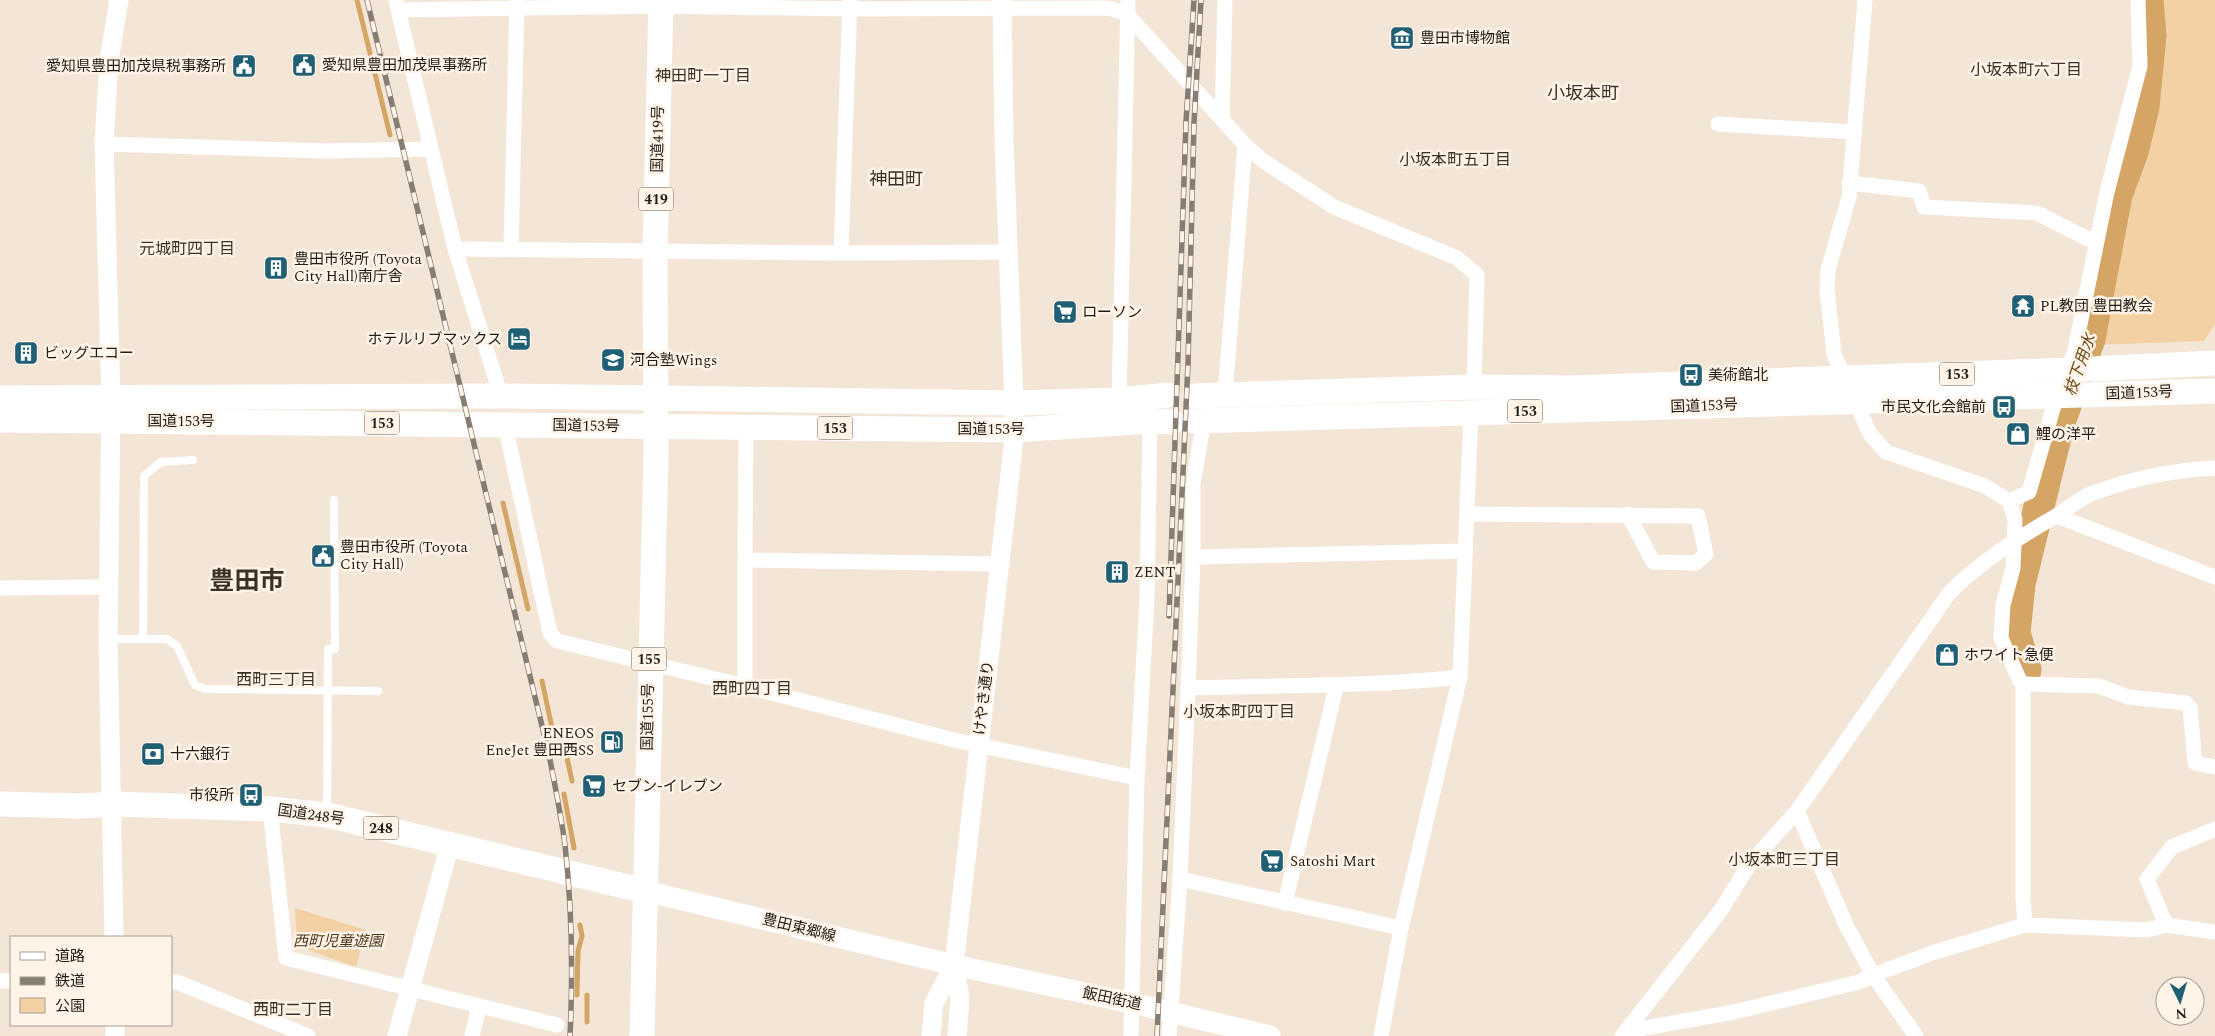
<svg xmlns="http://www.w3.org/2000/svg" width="2215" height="1036" font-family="Spectral,'Noto Sans JP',serif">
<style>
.green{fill:#f3d1a5}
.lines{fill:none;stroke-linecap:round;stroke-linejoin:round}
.stream{stroke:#d4a565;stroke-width:5}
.river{stroke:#d4a565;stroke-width:31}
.service{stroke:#fff;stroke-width:8}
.minor{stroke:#fff;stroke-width:15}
.tertiary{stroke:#fff;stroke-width:19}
.secondary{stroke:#fff;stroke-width:21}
.trunk{stroke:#fff;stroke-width:25}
.rail-casing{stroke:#867d73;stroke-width:5.5}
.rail{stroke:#fff4e7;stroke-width:4;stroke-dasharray:11;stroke-linecap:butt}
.labels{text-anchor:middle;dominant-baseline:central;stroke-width:5;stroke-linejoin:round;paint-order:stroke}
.shield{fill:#fff4e7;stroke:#645d55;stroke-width:1}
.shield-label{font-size:14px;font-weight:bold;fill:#211c17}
.poi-label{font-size:15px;fill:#211c17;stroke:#fff4e7;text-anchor:start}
.street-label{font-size:15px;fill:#211c17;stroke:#fff4e7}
.park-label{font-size:15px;font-style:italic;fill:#4a3519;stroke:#fff4e7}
.neighbourhood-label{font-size:16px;fill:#3b3124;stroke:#fff4e7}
.water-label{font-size:16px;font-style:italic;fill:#6a4a19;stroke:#fff4e7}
.quarter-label{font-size:18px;fill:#3b3124;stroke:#fff4e7}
.town-label{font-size:25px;font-weight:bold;fill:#3b3124;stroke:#fff4e7}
</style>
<rect width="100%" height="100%" fill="#f4e6d6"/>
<!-- green -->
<g class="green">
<polygon points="2159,0 2215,0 2215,324 2204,341 2095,345 2127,188 2147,130 2161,70"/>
<polygon points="295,908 366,930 356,967 297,946"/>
</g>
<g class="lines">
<!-- stream -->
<g class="stream">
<polyline points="357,0 390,135"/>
<polyline points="503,503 528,609"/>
<polyline points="542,681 552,728"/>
<polyline points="564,744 572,781"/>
<polyline points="564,794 574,848"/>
<polyline points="577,995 578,951 582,936 580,925"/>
<polyline points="587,1022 587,995"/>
</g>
<!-- river -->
<polyline class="river" points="2026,670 2015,633 2020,584 2059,425 2090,339 2117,195 2133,152 2144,107 2151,35 2148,0"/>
<!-- service -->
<g class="service">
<polyline points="108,639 167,639 177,646 195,685 205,689 378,691"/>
<polyline points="143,639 144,476 161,462 193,460"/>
<polyline points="327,811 328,649 335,649 334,500"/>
</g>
<!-- minor -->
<g class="minor">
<polyline points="1865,0 1849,197 1828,270 1827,290 1834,354 1870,434 1886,452 1985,486 2009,501 2015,519 2013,568 2003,605 2001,638 2020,681 2027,686"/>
<polyline points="396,1 455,249 501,396"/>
<polyline points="398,10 661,6 849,9 1108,8 1126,13 1245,145 1262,160 1334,207 1457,258 1477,275 1474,387"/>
<polyline points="1222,120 1225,0"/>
<polyline points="1718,124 1853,132"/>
<polyline points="104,144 325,151 431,149"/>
<polyline points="1849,183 1919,191 1924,207 2037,213 2096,243"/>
<polyline points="455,249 841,253 1009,252"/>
<polyline points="511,249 517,0"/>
<polyline points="841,253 850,0"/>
<polyline points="2067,370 2074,354 2107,192 2140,66 2138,0"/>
<polyline points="1225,395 1245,145"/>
<polyline points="1119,400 1128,0"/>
<polyline points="505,424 550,633 557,641 745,686 954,740 1137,778 1147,599 1150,421"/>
<polyline points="2009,501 2029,492 2057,395"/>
<polyline points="1467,514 1698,516 1706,554 1696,563 1653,562 1628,514"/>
<polyline points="2057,516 2215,577"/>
<polyline points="1193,557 1465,551"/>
<polyline points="745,560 746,428"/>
<polyline points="0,588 108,587"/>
<polyline points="745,686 745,560 999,564"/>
<path d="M 1188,688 C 1279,685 1370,687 1460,677"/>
<polyline points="270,809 286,958 557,1025"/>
<polyline points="1797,811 1846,925 1873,975 1916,1036"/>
<polyline points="1180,879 1401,928"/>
<polyline points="1285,903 1336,687"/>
<polyline points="2025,925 2023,898 2023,684 2099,686 2128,697 2186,703 2190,708 2195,763 2215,767"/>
<polyline points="2166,925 2147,879 2172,847 2215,829"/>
<polyline points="0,981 11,981"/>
<polyline points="171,982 177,982 308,1036"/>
<polyline points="1628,1031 1734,1012 1859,982 1873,975 1932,953 2025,925 2147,930 2166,925 2215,932"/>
<polyline points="472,1036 479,1006"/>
<polyline points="1131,1036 1137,778"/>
<polyline points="1169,1036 1180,879 1188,688 1193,557 1193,484 1204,420"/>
<polyline points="1381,1036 1401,928 1460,677 1471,413"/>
<path d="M 1622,1036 L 1721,910 L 1748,866 L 1797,811 L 1950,592 C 1983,560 2016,539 2056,516 C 2067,509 2079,499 2091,494 C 2130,479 2174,470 2215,468"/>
</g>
<!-- tertiary -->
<g class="tertiary">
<polyline points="114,937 108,639 111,399 104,144 109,60 119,0"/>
<polyline points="115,1025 115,1036"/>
<polyline points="397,1036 450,844"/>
<polyline points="931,1036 934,1003 954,965"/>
<polyline points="957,1036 960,998 954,965 1015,430 1004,141 1002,0"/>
</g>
<!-- secondary -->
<polyline class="secondary" points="645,891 954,965 1145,1006 1270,1036"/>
<!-- trunk -->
<g class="trunk">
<polyline points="1195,396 1474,387 1572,388 2071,370 2215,363"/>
<polyline points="0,398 501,396 1014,403 1119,400 1168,395"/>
<polyline points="0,420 1015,430 1150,421 1172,422"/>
<polyline points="1193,421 2215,391"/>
<polyline points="0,804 80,806 112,804 270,809 327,815 645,891"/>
<polyline points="642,1036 656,452 655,252 661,0"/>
</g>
<defs>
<g id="rail">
<path d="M 367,0 L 549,755 C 555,785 561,815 565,845 C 572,908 573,973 570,1036"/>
<polyline points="1169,616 1186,122 1194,0"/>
<polyline points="1157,1036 1188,364 1194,123 1201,0"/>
</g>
</defs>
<!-- rail casing -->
<use href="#rail" class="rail-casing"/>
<!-- rail -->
<use href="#rail" class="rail"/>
</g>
<!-- icons -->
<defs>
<symbol id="museum-square" viewBox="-11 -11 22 22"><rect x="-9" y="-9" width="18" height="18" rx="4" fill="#206075" stroke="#fff4e7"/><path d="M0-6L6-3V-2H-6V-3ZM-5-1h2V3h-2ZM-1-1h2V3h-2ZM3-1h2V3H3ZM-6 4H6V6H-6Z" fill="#fff"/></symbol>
<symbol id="civic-square" viewBox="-11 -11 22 22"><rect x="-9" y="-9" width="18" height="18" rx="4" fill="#206075" stroke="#fff4e7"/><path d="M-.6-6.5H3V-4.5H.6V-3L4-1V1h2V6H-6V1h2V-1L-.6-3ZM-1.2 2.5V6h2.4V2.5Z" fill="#fff"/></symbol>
<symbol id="building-square" viewBox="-11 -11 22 22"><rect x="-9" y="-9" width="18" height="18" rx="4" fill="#206075" stroke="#fff4e7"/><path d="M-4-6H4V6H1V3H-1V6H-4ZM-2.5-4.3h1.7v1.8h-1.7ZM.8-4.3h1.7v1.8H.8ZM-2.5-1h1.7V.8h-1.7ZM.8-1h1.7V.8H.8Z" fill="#fff"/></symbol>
<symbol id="temple-square" viewBox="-11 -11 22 22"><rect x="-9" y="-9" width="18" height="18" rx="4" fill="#206075" stroke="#fff4e7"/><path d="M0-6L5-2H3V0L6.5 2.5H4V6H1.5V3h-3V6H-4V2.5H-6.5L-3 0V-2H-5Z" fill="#fff"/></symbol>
<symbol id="supermarket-square" viewBox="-11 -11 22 22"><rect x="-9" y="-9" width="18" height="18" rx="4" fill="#206075" stroke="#fff4e7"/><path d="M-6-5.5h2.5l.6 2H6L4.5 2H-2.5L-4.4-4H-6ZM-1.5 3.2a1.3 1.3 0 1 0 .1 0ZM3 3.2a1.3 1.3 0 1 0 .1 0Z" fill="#fff"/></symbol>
<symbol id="hotel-square" viewBox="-11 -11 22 22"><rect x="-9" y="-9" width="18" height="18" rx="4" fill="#206075" stroke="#fff4e7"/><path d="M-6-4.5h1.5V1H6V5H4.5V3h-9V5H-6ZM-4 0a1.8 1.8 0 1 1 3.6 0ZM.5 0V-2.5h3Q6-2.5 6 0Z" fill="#fff"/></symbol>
<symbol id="school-square" viewBox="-11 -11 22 22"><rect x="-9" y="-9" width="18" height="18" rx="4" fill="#206075" stroke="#fff4e7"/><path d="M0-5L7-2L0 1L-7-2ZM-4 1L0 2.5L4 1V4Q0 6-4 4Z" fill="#fff"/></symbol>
<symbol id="bus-square" viewBox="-11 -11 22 22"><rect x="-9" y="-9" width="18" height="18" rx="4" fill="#206075" stroke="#fff4e7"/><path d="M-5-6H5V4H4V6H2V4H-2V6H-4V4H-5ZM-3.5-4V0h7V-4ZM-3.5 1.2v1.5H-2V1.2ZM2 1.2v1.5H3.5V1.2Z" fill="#fff"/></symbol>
<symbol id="shop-square" viewBox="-11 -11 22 22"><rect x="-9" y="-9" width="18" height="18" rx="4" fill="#206075" stroke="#fff4e7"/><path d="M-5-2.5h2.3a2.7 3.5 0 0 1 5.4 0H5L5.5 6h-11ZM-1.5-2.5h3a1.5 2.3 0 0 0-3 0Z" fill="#fff"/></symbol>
<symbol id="fuel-square" viewBox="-11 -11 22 22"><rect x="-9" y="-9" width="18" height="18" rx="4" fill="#206075" stroke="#fff4e7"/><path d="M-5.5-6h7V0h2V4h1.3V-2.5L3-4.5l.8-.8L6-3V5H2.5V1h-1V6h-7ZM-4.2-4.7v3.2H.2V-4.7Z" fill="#fff"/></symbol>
<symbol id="bank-square" viewBox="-11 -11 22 22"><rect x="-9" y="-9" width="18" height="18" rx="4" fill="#206075" stroke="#fff4e7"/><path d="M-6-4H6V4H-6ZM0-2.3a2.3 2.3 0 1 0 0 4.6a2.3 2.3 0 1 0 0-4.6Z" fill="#fff"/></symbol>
</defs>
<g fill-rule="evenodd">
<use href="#museum-square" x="1388" y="24" width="28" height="28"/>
<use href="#civic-square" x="290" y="51" width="28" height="28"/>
<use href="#civic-square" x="230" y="52" width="28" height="28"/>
<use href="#building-square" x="262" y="254" width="28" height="28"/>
<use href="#temple-square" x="2009" y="292" width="28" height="28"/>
<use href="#supermarket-square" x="1051" y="298" width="28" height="28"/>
<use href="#hotel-square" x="505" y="325" width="28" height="28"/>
<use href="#building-square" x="12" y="339" width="28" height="28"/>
<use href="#school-square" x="599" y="346" width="28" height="28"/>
<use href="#bus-square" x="1677" y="361" width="28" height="28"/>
<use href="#bus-square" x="1990" y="393" width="28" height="28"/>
<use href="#shop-square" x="2004" y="420" width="28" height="28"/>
<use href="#civic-square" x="309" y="542" width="28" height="28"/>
<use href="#building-square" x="1103" y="558" width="28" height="28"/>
<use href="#shop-square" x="1933" y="641" width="28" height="28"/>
<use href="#fuel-square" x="598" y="728" width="28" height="28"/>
<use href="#bank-square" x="139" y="740" width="28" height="28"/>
<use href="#supermarket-square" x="580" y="772" width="28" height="28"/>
<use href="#bus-square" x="237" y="781" width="28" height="28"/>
<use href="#supermarket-square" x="1258" y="847" width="28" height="28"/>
</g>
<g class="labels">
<!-- shield labels -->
<g class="shield">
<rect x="638.5" y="187.5" width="35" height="23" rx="4"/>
<rect x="1939.5" y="362.5" width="35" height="23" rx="4"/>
<rect x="1507.5" y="399.5" width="35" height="23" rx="4"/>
<rect x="364.5" y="411.5" width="35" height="23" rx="4"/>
<rect x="817.5" y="416.5" width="35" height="23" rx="4"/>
<rect x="631.5" y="647.5" width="35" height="23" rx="4"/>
<rect x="363.5" y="816.5" width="35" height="23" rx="4"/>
</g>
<g class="shield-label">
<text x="656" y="199">419</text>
<text x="1957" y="374">153</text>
<text x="1525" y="411">153</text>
<text x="382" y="423">153</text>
<text x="835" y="428">153</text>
<text x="649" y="659">155</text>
<text x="381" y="828">248</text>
</g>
<!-- poi labels -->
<g class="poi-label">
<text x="1420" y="38">豊田市博物館</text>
<text x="322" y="65">愛知県豊田加茂県事務所</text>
<text x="226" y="66" text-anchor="end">愛知県豊田加茂県税事務所</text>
<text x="294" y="259">豊田市役所 (Toyota<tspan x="294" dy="17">City Hall)南庁舎</tspan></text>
<text x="2040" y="306">PL教団 豊田教会</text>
<text x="1082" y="312">ローソン</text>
<text x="502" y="339" text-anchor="end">ホテルリブマックス</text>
<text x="44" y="353">ビッグエコー</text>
<text x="630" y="360">河合塾Wings</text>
<text x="1708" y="375">美術館北</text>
<text x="1986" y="407" text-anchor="end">市民文化会館前</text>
<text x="2036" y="434">鯉の洋平</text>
<text x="340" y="547">豊田市役所 (Toyota<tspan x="340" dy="17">City Hall)</tspan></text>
<text x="1134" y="572">ZENT</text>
<text x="1964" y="655">ホワイト急便</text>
<text x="594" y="733" text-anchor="end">ENEOS<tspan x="594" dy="17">EneJet 豊田西SS</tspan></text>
<text x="170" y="754">十六銀行</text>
<text x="612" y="786">セブン-イレブン</text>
<text x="234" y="795" text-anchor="end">市役所</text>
<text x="1290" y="861">Satoshi Mart</text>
</g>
<!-- street labels -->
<g class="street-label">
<text transform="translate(658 139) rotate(-89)">国道419号</text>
<text transform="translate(2139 393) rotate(-2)">国道153号</text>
<text transform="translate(1704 406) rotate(-2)">国道153号</text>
<text x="181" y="421">国道153号</text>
<text transform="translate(586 426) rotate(1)">国道153号</text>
<text x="991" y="429">国道153号</text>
<text transform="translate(984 698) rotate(-83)">けやき通り</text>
<text transform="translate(648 717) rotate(-89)">国道155号</text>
<text transform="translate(311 815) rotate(8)">国道248号</text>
<text transform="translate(799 928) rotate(14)">豊田東郷線</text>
<text transform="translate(1112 999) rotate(12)">飯田街道</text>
</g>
<!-- park labels -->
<g class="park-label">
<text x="338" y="941">西町児童遊園</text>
</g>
<!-- neighbourhood labels -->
<g class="neighbourhood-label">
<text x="2026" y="70">小坂本町六丁目</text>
<text x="703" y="76">神田町一丁目</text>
<text x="1455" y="160">小坂本町五丁目</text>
<text x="187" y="249">元城町四丁目</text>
<text x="276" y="680">西町三丁目</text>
<text x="752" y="689">西町四丁目</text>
<text x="1239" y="712">小坂本町四丁目</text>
<text x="1784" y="860">小坂本町三丁目</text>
<text x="293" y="1010">西町二丁目</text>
</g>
<!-- water labels -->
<g class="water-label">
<text transform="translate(2080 365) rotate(-71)">枝下用水</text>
</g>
<!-- quarter labels -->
<g class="quarter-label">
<text x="1583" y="93">小坂本町</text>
<text x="896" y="179">神田町</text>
</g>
<!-- town labels -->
<g class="town-label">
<text x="247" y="582">豊田市</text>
</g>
</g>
<!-- legend -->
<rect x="10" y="936" width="162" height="90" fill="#fff4e7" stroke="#a69e94"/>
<rect x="20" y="952" width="25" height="8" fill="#ffffff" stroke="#a69e94"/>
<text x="55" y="961" font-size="15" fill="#211c17">道路</text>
<rect x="20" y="977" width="25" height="8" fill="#867d73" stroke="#a69e94"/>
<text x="55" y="986" font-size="15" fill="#211c17">鉄道</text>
<rect x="20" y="998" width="25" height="15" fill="#f3d1a5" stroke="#a69e94"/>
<text x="55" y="1011" font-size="15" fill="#211c17">公園</text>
<!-- north arrow -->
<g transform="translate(2180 1001) rotate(175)"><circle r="24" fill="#fff4e7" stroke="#a69e94"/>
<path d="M0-4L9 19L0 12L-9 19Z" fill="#206075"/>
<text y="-8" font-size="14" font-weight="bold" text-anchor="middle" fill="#211c17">N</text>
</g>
</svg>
